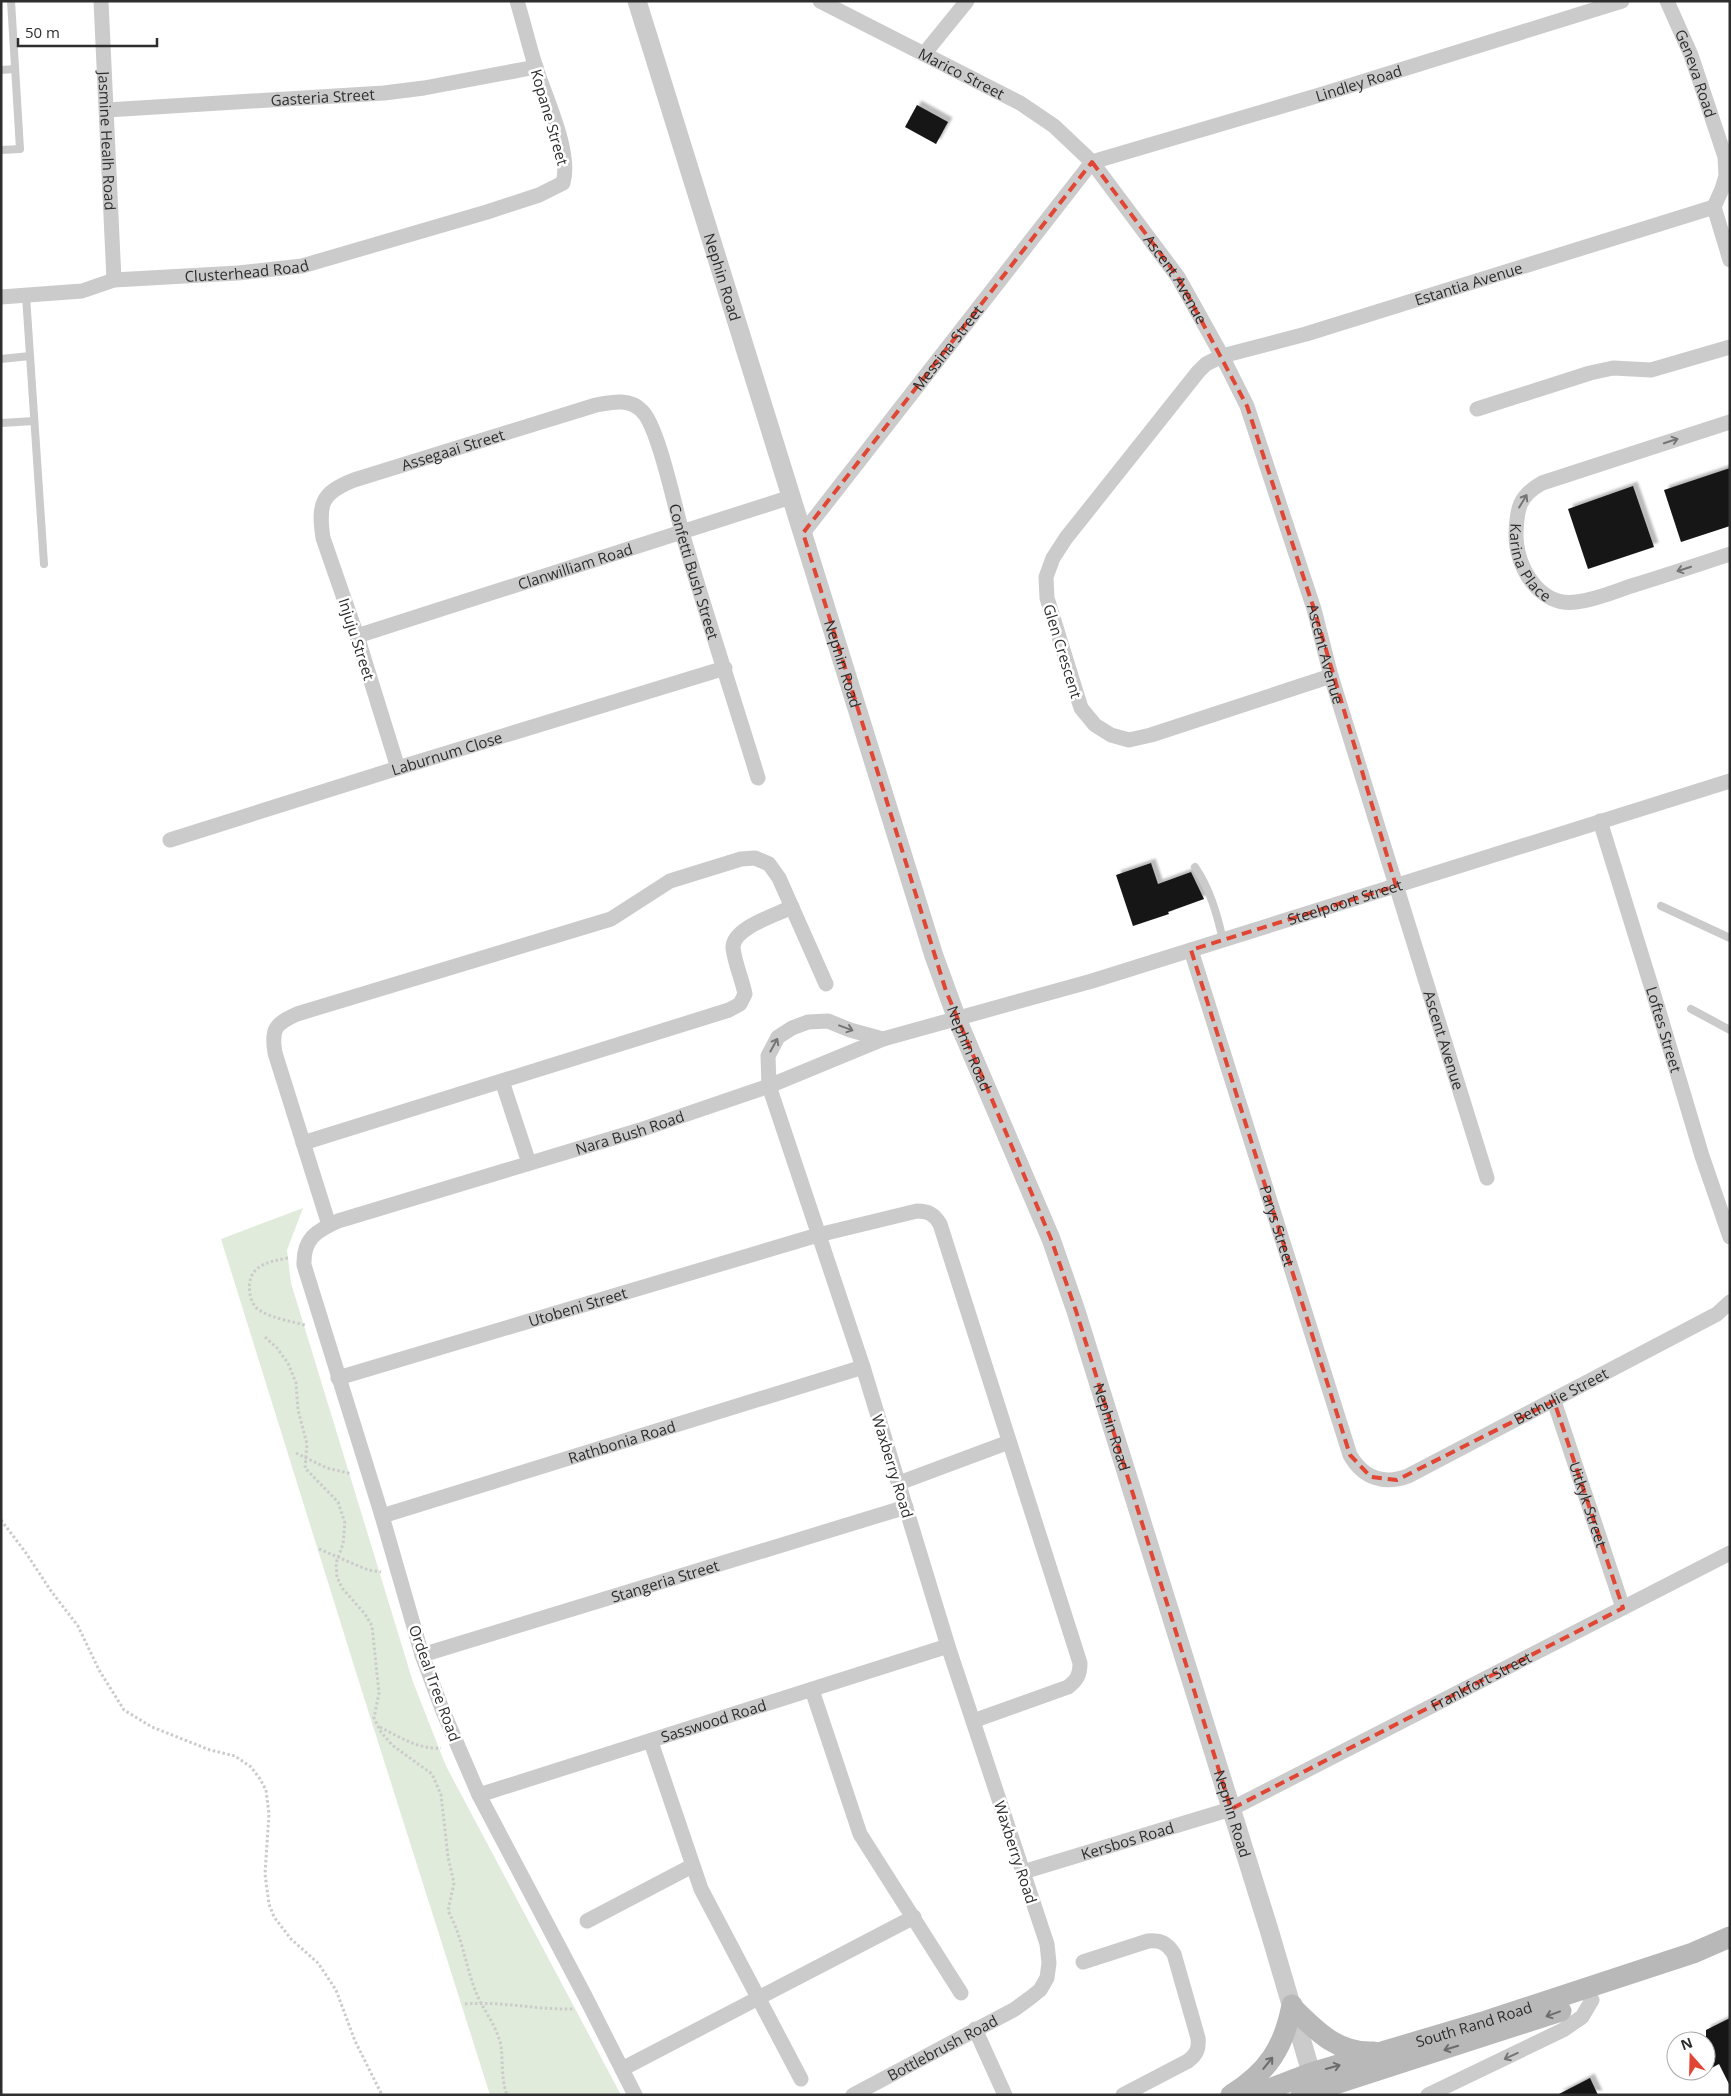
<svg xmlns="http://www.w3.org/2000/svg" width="1731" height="2096" font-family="'Open Sans',sans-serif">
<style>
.green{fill:#e1ebdb}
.building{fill:#151515;filter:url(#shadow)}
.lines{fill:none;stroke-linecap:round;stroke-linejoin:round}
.path{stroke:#cbcbcb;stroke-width:3;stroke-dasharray:2.5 2.5;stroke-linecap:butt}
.service{stroke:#cbcbcb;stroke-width:8}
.minor{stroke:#cbcbcb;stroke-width:15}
.tertiary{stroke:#cbcbcb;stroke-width:19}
.secondary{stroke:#b8b8b8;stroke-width:21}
.oneway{stroke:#757575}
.oneway2{stroke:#6c6c6c}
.marked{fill:none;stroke:#e14533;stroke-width:4;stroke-dasharray:10 6;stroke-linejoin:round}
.labels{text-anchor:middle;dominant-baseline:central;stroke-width:5;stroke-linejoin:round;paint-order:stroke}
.street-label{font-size:15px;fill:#2e2e2e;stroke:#fff}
</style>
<defs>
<filter id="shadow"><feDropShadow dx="4.5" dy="-4.5" stdDeviation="1" flood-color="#0004"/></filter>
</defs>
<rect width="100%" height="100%" fill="#fff"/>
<!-- green -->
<polygon class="green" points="303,1208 287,1250 291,1283 413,1682 446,1766 621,2095 490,2095 360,1685 221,1239"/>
<!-- building -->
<g class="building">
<polygon points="917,105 948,122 936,144 905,127"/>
<polygon points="1730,468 1730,526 1681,542 1664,490"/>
<polygon points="1633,486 1654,547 1588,569 1568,509"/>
<polygon points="1151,863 1158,884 1191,872 1204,899 1168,912 1169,914 1133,926 1116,875"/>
<polygon points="1730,2018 1730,2086 1719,2064 1706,2071 1706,2030"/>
<polygon points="1590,2078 1598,2095 1557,2095"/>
</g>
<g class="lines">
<!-- path -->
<g class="path">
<path d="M 288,1258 C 265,1262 246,1267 250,1294 C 251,1300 254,1307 259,1310 C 273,1319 292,1321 307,1326"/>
<path d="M 265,1337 L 277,1348 L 288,1363 L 296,1383 L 298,1410 L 307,1444 L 305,1468 L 338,1502 L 345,1523 L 343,1544 L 336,1563 L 337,1577 L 342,1588 L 365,1614 L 372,1626 L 379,1693 L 374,1718 L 381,1732 L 392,1745 L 432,1774 L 441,1795 L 448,1857 L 454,1883 L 448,1911 C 462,1936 465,1963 475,1990 C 482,2009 497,2025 501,2046 C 503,2062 501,2079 507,2095"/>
<polyline points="296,1453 327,1468 352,1474"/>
<polyline points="1,1520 26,1553 51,1591 78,1626 99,1670 124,1710 152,1727 210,1750 235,1756 251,1767 260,1779 266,1790 269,1814 265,1874 269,1904 274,1917 291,1939 318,1963 336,1990 355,2041 382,2095"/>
<polyline points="319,1549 368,1570 381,1572"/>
<path d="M 380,1727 C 399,1737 420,1750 441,1748"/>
<path d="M 465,2004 C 502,2001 537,2010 574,2009"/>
</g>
<!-- service -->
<g class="service">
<polyline points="1,70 15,69"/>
<polyline points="1,150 20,149 11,1"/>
<polyline points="26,296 44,564"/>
<polyline points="1,359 30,356"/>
<polyline points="1,423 34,421"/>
<path d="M 1195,867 C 1210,889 1217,914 1223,940"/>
<polyline points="1661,906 1730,938"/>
<polyline points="1691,1009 1730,1030"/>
</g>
<!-- minor -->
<g class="minor">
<path id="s1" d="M 101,1 L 114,280"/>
<path id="s2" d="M 820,1 L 1020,103 L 1054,126 L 1092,162 L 1178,277 L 1222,356 L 1247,406 L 1314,609 L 1331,676 L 1487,1178"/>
<path id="s3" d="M 1667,1 L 1691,55 L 1725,157 L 1726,176 L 1722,189 L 1714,207 L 1730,260"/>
<polyline points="924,54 967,1"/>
<path id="s4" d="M 107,110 L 384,93 L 424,88 L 536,67"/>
<path id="s5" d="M 1092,162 L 1323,94 L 1622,1"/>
<path id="s6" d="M 1,297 L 82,291 L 114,280 L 238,273 L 302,266 L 487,212 L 539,195 L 563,183 C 572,153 546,99 536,68 C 529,46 524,24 517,1"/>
<polyline points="1477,409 1590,373 1613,368 1651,370 1730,347"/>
<path id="s7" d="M 1730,422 L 1542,483 C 1519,496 1517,508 1516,533 C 1515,566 1539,607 1576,602 C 1595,600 1614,592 1631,586 C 1664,576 1697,565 1730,554"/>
<path id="s8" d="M 803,533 L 1092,162"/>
<path id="s9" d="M 357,636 L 791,497"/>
<path id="s10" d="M 1331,676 L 1151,735 L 1129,740 L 1111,735 L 1095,725 L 1081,708 L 1047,598 L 1046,577 L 1053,558 L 1066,538 L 1198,372 L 1206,364 L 1222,356 L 1306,334 L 1714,207"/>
<path id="s11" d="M 398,768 L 357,636 L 323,538 C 318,504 321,493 354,480 L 596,405 C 612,402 630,398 642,411 C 658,426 675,507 682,532 C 706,615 733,696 758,778"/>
<path id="s12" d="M 1600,821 L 1657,1005 L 1702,1156 L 1730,1237"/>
<path id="s13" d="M 170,840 L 398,768 L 725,668"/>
<path id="s14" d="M 1191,950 L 1350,1455 C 1363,1478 1384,1485 1408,1476 L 1717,1314 L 1730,1302"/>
<polyline points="502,1081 529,1163"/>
<path d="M 303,1143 L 729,1010 L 740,1004 L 745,994 C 742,979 735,964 733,948 C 732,928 776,915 792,907"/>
<path d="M 329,1225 L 275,1053 C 271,1029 275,1024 297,1014 L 611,919 L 670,881 L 741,859 L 755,858 L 769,864 L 779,878 L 826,984"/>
<path id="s15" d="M 338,1378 L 818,1235 L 917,1211 C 928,1211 934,1214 940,1224 L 1080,1663 C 1080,1675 1077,1680 1068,1687 L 973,1721"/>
<path id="s16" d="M 1554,1401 L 1623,1608"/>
<polyline points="899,1483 1009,1442"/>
<path id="s17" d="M 382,1516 L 863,1367"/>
<path id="s18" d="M 422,1655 L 906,1507"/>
<polyline points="812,1690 860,1834 961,1993"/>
<polyline points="651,1742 701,1889 801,2079"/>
<path id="s19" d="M 479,1795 L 948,1646"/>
<path id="s20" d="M 1023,1872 L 1231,1809 L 1730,1553"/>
<polyline points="587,1921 692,1866"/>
<path d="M 1083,1962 L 1148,1941 C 1161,1940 1167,1943 1174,1954 L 1198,2038 C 1199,2049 1197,2054 1188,2061 L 1123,2095"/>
<polyline points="975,2029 1005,2095"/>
<polyline points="622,2069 914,1917"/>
<path id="s21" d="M 635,2095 L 585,1996 L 479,1795 L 442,1709 L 422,1655 L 382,1516 L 304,1265 C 303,1239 316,1231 338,1221 L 640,1130 L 769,1086 L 883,1039 L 1092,981 L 1730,781"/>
<path id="s22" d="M 853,2095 L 1015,2009 L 1030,1998 L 1040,1990 L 1047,1978 L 1049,1963 L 1047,1944 L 948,1646 L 863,1367 L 769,1086 L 768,1056 L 778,1037 L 792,1028 L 808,1022 L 828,1021 L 850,1030 L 883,1039"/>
<polyline points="1428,2095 1563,2030 1582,2017 1592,2000"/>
</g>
<!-- tertiary -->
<path class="tertiary" id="s23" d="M 637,1 L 934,956 L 957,1019 L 1051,1239 L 1076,1311 L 1270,1933 L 1315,2086"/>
<!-- secondary -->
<g class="secondary">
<path d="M 1294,2009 C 1317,2032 1339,2054 1374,2052"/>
<path d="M 1231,2095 C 1268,2072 1284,2047 1292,2005"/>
<path id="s24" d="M 1254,2095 L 1311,2073 L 1486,2021 L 1693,1953 L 1730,1937"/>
<polyline points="1301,2095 1561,2011"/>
</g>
</g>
<!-- one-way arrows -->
<defs><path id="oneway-shaft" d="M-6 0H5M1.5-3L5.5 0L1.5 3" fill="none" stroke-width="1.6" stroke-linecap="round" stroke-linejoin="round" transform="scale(1.25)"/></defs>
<g class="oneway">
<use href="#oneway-shaft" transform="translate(1671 441) rotate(-18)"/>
<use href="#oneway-shaft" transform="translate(1523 501) rotate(-59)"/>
<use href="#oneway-shaft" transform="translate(1684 569) rotate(162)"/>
<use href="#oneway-shaft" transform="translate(846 1028) rotate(20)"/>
<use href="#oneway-shaft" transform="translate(774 1045) rotate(-61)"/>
<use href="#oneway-shaft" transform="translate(1511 2056) rotate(155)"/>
</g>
<g class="oneway2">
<use href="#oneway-shaft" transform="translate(1553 2014) rotate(160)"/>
<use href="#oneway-shaft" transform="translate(1451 2048) rotate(163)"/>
<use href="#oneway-shaft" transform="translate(1268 2063) rotate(-51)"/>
<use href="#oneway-shaft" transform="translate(1333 2067) rotate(-16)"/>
</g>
<!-- marked area -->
<path class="marked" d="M 1092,162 L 1178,277 L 1247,406 L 1314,609 L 1396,886 L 1191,950 L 1350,1455 L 1371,1477 L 1397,1480 L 1554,1401 L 1623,1608 L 1231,1809 L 1076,1311 L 1051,1239 L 946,991 L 803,533 Z"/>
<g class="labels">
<!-- street labels -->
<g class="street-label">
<text stroke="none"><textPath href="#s2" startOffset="159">Marico Street</textPath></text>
<text stroke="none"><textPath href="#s3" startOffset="78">Geneva Road</textPath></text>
<text stroke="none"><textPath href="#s5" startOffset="278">Lindley Road</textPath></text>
<text stroke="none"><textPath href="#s4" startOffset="216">Gasteria Street</textPath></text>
<text transform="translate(550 117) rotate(74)">Kopane Street</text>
<text stroke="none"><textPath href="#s1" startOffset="140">Jasmine Healh Road</textPath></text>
<text stroke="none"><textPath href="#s6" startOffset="248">Clusterhead Road</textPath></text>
<text stroke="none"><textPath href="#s23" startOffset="289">Nephin Road</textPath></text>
<text stroke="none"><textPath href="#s2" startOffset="462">Ascent Avenue</textPath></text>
<text stroke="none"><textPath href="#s10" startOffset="950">Estantia Avenue</textPath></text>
<text stroke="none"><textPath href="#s8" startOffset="235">Messina Street</textPath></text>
<text stroke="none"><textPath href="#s11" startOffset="420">Assegaai Street</textPath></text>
<text stroke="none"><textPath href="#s7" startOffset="291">Karina Place</textPath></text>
<text stroke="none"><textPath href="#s9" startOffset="229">Clanwilliam Road</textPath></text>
<text stroke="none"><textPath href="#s11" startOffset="788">Confetti Bush Street</textPath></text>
<text transform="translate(357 639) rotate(72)">Injuju Street</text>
<text transform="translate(1063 651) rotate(73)">Glen Crescent</text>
<text stroke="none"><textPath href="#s2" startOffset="868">Ascent Avenue</textPath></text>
<text stroke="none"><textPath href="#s23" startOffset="694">Nephin Road</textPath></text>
<text stroke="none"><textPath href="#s13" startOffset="290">Laburnum Close</textPath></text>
<text stroke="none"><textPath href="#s21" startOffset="2014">Steelpoort Street</textPath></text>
<text stroke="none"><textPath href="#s12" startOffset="218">Loftes Street</textPath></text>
<text stroke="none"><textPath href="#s2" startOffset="1272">Ascent Avenue</textPath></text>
<text stroke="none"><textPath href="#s23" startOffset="1099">Nephin Road</textPath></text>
<text stroke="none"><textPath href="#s21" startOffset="1262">Nara Bush Road</textPath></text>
<text stroke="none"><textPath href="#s14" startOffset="289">Parys Street</textPath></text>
<text stroke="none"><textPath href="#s15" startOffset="250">Utobeni Street</textPath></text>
<text stroke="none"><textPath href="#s14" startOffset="770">Bethulie Street</textPath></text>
<text stroke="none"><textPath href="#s23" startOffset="1504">Nephin Road</textPath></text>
<text stroke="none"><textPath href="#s17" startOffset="251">Rathbonia Road</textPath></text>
<text transform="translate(893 1466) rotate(73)">Waxberry Road</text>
<text stroke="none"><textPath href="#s16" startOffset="109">Uitkyk Street</textPath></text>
<text stroke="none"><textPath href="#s18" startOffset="254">Stangeria Street</textPath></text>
<text stroke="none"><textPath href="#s20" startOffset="498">Frankfort Street</textPath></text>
<text transform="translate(435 1683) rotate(70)">Ordeal Tree Road</text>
<text stroke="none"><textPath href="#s19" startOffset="246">Sasswood Road</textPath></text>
<text stroke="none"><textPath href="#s23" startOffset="1909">Nephin Road</textPath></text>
<text stroke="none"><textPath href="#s20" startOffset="109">Kersbos Road</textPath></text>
<text transform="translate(1016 1852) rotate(72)">Waxberry Road</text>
<text stroke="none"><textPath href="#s24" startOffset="231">South Rand Road</textPath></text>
<text stroke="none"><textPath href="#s22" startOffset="101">Bottlebrush Road</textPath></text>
</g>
</g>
<!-- border -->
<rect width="1731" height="2096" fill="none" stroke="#2e2e2e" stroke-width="5"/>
<!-- north arrow -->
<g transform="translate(1691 2056) rotate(340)"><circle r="24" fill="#ffffff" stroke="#ababab"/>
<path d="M0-4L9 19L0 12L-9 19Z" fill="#e14533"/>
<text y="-8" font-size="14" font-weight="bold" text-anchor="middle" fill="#2e2e2e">N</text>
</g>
<!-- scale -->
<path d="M18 38v8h139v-8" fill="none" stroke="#2e2e2e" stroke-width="2.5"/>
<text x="25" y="38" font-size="15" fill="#2e2e2e" stroke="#ffffff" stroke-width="4" paint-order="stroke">50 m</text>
</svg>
